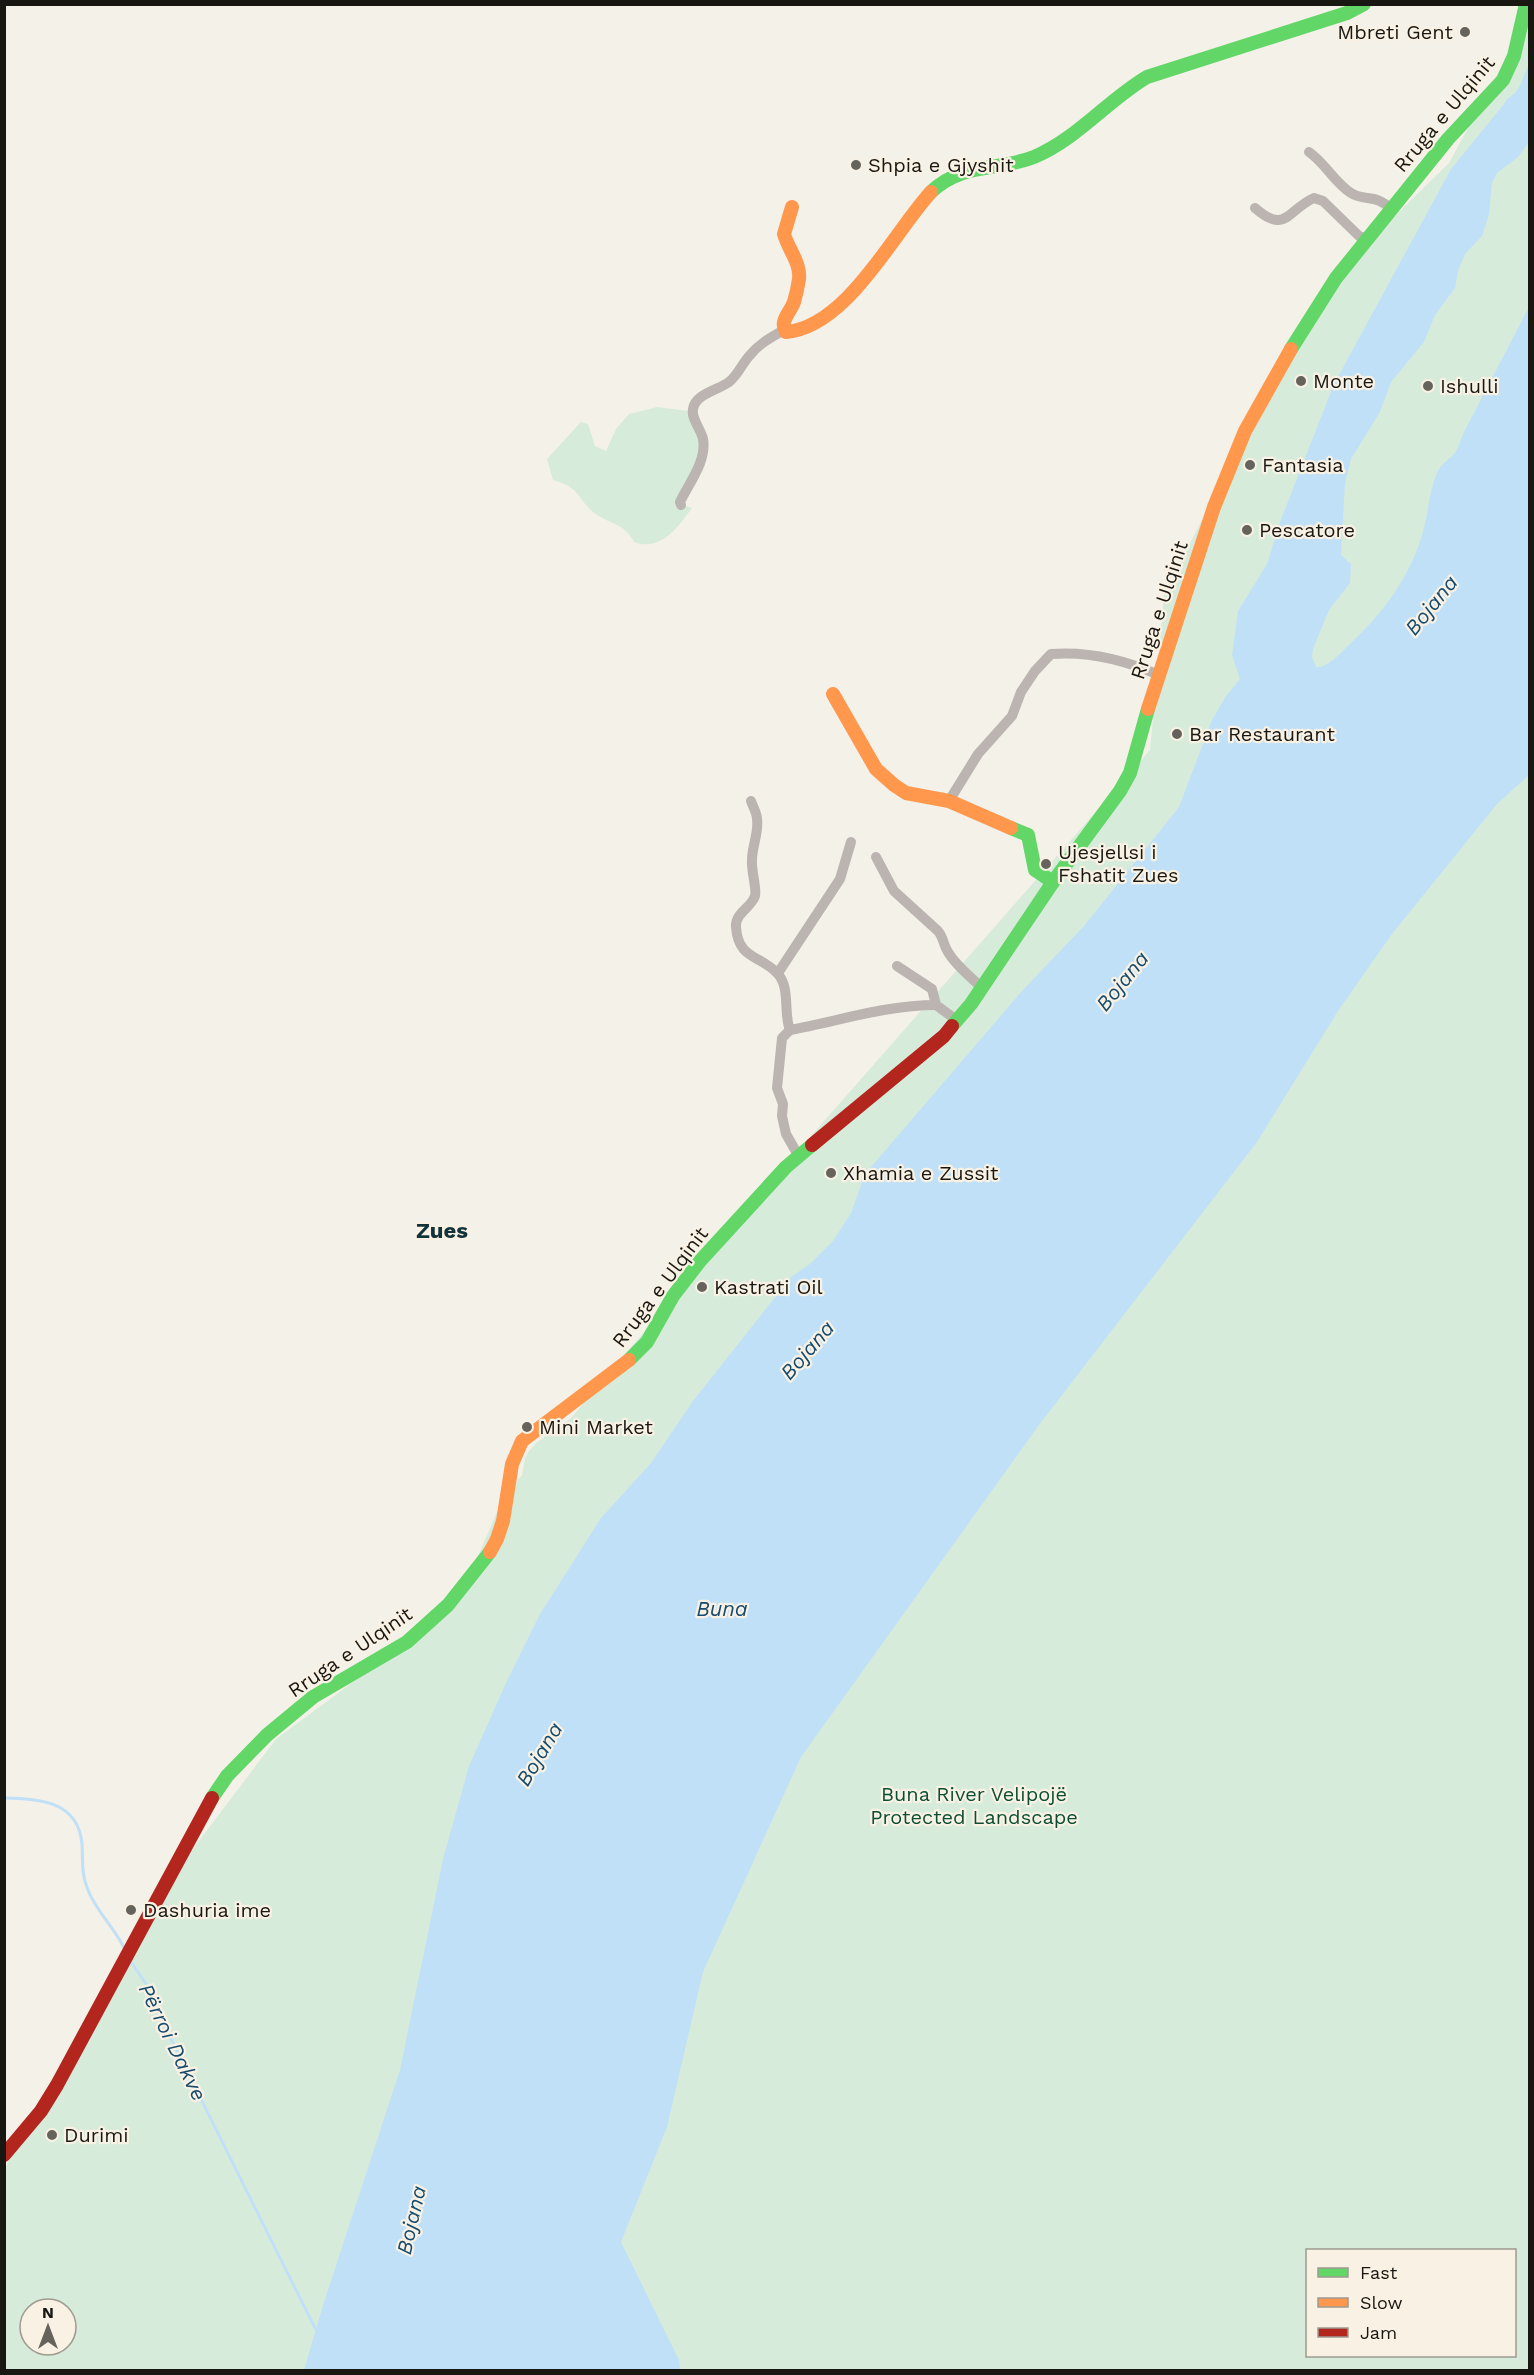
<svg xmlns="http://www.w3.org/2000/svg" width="1534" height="2375" font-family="'Work Sans',sans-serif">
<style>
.green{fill:#d7ebdb;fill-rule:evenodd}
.water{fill:#c0e0f7}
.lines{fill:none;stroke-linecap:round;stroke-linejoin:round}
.stream{stroke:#c0e0f7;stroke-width:3}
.street{stroke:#bbb4b0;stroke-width:10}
.fast{stroke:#63d668;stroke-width:14}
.slow{stroke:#ff974d;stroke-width:14}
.jam{stroke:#b3261e;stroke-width:14}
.poi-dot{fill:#66635d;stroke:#f9f2e4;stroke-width:2}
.labels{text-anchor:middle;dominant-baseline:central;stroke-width:4.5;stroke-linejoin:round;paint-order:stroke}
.poi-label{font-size:20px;fill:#191712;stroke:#f9f2e4;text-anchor:start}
.street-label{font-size:20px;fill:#191712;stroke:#f9f2e4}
.park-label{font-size:20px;fill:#0a4f34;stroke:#f9f2e4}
.water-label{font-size:21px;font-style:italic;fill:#164b6e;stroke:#f9f2e4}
.quarter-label{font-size:22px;font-weight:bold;fill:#13333b;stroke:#f9f2e4}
</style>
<rect width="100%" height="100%" fill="#f4f1e9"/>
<!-- green -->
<g class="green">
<path d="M 1529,16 L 1529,2370 L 5,2370 L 5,2168 L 161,1891 L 276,1739 L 457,1605 L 503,1498 L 522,1475 L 525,1458 L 529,1451 L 536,1443 L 571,1418 L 811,1136 L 1150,750 L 1164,594 L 1274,379 L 1362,248 L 1449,163 ZM 1308,2250 L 1514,2250 L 1514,2356 L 1308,2356 ZM 30,2309 L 66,2309 L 66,2345 L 30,2345 Z"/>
<path d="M 657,407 L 688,411 L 701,441 L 698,459 L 676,502 L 692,508 C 678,527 661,552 634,542 C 625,523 608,524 593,512 C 584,505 580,494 571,488 C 566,484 559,482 553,480 L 547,459 L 581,422 L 588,424 L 595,446 L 606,451 L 616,429 L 629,414 Z"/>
</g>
<!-- water -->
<path class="water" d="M 1529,65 L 1529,142 L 1518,157 L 1497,173 L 1492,183 L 1489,214 L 1482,236 L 1465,254 L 1458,271 L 1455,288 L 1435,315 L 1424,342 L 1391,382 L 1380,412 L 1351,459 L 1345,483 L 1341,555 L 1351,564 L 1350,583 L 1329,610 L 1313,649 L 1312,657 L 1316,667 C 1328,668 1340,653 1349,645 C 1382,614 1409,579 1422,535 C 1428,516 1429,491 1437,473 C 1441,463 1448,461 1455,453 C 1459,447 1461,438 1464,432 L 1529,307 L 1529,775 L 1497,804 L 1392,934 L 1338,1011 L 1257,1142 L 1039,1425 L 801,1757 L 703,1972 L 667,2127 L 621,2242 L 679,2360 L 680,2370 L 304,2370 L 324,2302 L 400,2070 L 443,1859 L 469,1766 L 506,1683 L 540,1614 L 601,1518 L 651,1463 L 693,1401 L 791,1277 L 811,1263 L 833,1241 L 851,1213 L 865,1174 L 1022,991 L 1084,926 L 1179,807 L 1212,720 L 1226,696 L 1240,679 L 1232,655 L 1238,611 L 1267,564 L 1280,522 L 1334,384 L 1451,169 L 1504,104 C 1508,96 1514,96 1518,89 C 1522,83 1524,73 1529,65 Z"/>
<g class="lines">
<!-- stream -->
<g class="stream">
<path d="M 4,1798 C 38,1799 78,1800 82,1844 C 83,1860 81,1874 88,1890 C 96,1911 114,1927 124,1948"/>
<polyline points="131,1962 149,1988 164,2025 316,2330"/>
</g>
<!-- street -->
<g class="street">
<path d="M 1309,152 C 1325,163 1335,183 1351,193 C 1365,202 1375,193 1391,209"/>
<path d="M 1255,208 C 1286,235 1287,210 1314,198 L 1323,201 L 1359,236 L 1367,239"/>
<path d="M 681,505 L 680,502 C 689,483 707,461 703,439 C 701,429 691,419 693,409 C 695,394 718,390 729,382 C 739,374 742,363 751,354 C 760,343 772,337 784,330"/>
<path d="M 751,801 C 753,807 757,813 757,819 C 759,833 752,846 752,860 C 751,870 757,889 755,896 C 751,908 735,913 736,927 C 738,959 760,955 777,973 C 791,987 783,1013 790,1030"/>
<path d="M 949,801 L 978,754 L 1012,716 L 1021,692 L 1035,671 L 1051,654 C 1088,651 1125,660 1159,675"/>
<path d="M 876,857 L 894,891 L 938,931 C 944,938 943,945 948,952 C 956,966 971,977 982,988"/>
<polyline points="897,966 932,989 936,1005 958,1021"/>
<polyline points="778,973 840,879 851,842"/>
<path d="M 790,1030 C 839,1021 886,1005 936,1005"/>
<polyline points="790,1030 782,1038 777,1088 783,1104 782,1116 786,1134 798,1155"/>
</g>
<!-- fast -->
<g class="fast">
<path d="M 931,192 C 962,162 999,171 1034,157 C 1077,139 1108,100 1147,77 L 1347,13 L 1364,4"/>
<polyline points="1291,349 1336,278 1448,139 1503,80 1514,56 1526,4"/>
<polyline points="1011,828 1028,835 1035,870 1053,882"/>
<polyline points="952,1026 971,1004 1053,882 1120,791 1130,773 1148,709"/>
<polyline points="629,1360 647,1342 673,1296 700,1261 786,1167 812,1145"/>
<polyline points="212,1798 227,1776 267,1735 313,1697 407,1642 448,1605 490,1552"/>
</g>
<!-- slow -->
<g class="slow">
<path d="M 792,207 L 784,234 C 788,249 801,263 799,279 C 798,286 796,295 794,302 C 790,313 779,321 786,332 C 847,327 894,232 931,192"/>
<polyline points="833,694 876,769 894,785 906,793 949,801 1011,828"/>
<polyline points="1148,709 1214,507 1245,431 1291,349"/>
<polyline points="490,1552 497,1539 503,1521 512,1464 522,1441 629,1360"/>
</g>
<!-- jam -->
<g class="jam">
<polyline points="812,1145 944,1036 952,1026"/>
<polyline points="4,2155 41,2111 57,2085 212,1798"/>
</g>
</g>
<!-- markers -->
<g class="poi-dot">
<circle cx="1465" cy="32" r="6"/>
<circle cx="856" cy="165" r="6"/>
<circle cx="1301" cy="381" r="6"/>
<circle cx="1428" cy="386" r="6"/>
<circle cx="1250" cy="465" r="6"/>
<circle cx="1247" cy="530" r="6"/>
<circle cx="1177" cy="734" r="6"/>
<circle cx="1046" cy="864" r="6"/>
<circle cx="831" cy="1173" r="6"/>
<circle cx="702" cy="1287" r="6"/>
<circle cx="527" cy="1427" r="6"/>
<circle cx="131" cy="1910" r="6"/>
<circle cx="52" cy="2135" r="6"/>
</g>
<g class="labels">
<!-- poi labels -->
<g class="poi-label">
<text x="1453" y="32" text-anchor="end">Mbreti Gent</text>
<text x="868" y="165">Shpia e Gjyshit</text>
<text x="1313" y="381">Monte</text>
<text x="1440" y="386">Ishulli</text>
<text x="1262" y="465">Fantasia</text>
<text x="1259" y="530">Pescatore</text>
<text x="1189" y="734">Bar Restaurant</text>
<text x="1058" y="852">Ujesjellsi i<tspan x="1058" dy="23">Fshatit Zues</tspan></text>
<text x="843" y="1173">Xhamia e Zussit</text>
<text x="714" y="1287">Kastrati Oil</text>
<text x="539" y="1427">Mini Market</text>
<text x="143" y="1910">Dashuria ime</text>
<text x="64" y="2135">Durimi</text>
</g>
<!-- street labels -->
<g class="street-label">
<text transform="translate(1444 114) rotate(-50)">Rruga e Ulqinit</text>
<text transform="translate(1159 610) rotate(-72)">Rruga e Ulqinit</text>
<text transform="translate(660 1287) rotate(-53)">Rruga e Ulqinit</text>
<text transform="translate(350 1652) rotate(-34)">Rruga e Ulqinit</text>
</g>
<!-- park labels -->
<g class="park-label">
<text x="974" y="1794">Buna River Velipojë<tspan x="974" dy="23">Protected Landscape</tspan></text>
</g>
<!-- water labels -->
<g class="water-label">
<text transform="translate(1431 605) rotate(-51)">Bojana</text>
<text transform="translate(1122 981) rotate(-51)">Bojana</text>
<text transform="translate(807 1350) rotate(-49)">Bojana</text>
<text x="722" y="1608">Buna</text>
<text transform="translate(539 1754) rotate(-59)">Bojana</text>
<text transform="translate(173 2042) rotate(64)">Përroi Dakve</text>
<text transform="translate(411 2220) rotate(-77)">Bojana</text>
</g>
<!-- quarter labels -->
<g class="quarter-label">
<text x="442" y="1230">Zues</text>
</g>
</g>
<!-- border -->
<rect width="1534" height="2375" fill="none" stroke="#191712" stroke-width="12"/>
<!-- legend -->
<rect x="1306" y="2249" width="210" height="108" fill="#f9f2e4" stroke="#9f9a90" stroke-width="1.5"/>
<rect x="1318" y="2268" width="30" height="9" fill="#63d668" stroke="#9f9a90" stroke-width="1.5"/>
<text x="1360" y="2279" font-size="18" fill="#191712">Fast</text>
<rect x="1318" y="2298" width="30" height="9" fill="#ff974d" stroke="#9f9a90" stroke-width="1.5"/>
<text x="1360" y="2309" font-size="18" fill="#191712">Slow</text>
<rect x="1318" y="2328" width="30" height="9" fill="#b3261e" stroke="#9f9a90" stroke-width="1.5"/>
<text x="1360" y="2339" font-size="18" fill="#191712">Jam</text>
<!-- north arrow -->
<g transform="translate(48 2327)"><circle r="28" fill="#f9f2e4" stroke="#9f9a90" stroke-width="1.5"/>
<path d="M0-4.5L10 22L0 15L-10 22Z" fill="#66635d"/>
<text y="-9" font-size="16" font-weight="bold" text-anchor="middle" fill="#191712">N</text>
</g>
</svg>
